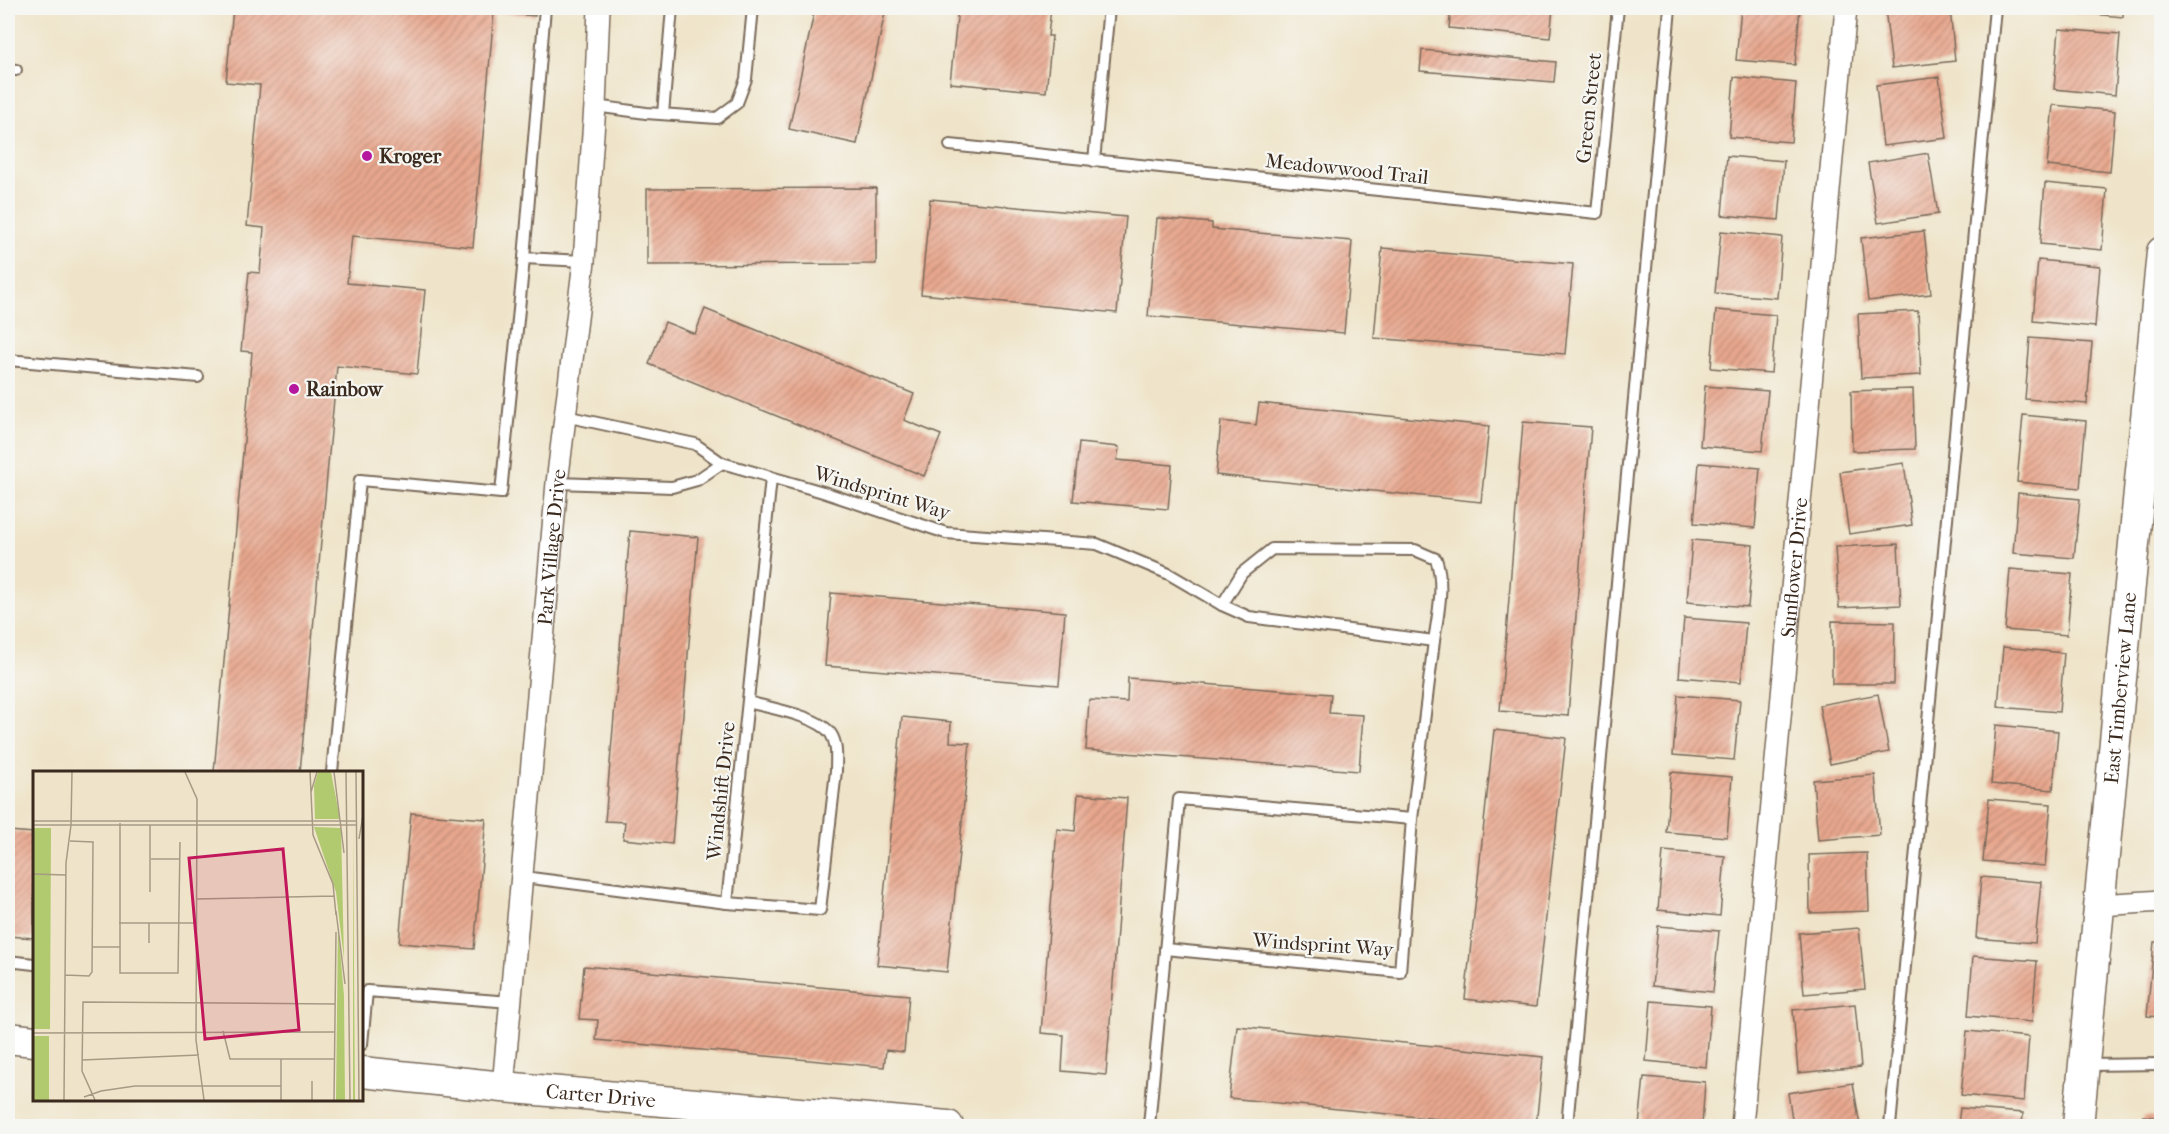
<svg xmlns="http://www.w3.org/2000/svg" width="2169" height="1134" font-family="'IM FELL French Canon',serif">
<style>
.building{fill:url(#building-hatch)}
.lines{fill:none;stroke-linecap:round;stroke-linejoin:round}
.lane-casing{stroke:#7a6b5a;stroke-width:14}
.street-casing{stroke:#7a6b5a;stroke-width:24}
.secondary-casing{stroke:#7a6b5a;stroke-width:33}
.lane{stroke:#fff;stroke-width:10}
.street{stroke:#fff;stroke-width:21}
.secondary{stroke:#fff;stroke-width:30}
.poi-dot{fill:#b5179e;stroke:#f6f6f2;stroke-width:2}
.labels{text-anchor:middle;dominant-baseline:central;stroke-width:4.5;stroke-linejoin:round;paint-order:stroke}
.street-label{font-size:20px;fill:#3b2a1e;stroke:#f6f6f2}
.poi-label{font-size:20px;font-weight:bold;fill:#3b2a1e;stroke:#f6f6f2;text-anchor:start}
.inset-road{fill:none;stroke:#a79a85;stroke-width:1.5}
.view{fill:#c2185b;fill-opacity:0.15;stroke:#c2185b;stroke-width:3}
.inset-edge{fill:none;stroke:#3b2a1e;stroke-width:3}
</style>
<defs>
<pattern id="building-hatch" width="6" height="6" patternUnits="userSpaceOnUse" patternTransform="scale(1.5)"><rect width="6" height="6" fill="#e8a78e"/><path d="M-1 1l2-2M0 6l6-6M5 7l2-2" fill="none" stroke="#bd8873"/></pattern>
</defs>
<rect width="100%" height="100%" fill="#f6f6f2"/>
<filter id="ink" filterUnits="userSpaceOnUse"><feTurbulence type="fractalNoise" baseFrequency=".0167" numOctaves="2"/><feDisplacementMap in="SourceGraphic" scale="12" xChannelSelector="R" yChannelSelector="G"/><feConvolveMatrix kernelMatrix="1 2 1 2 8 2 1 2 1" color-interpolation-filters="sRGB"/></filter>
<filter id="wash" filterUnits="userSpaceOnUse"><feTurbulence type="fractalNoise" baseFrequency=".008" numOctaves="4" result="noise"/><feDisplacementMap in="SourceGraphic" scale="24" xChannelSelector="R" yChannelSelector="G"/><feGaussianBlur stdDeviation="1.35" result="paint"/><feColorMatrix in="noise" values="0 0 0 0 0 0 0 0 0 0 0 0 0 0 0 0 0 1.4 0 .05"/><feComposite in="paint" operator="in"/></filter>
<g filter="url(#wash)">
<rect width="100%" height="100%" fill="#efe4c9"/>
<g id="blocks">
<!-- building -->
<g class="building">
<polygon points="233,8 536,8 535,16 494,12 473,247 352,236 347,283 425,290 417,374 337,366 300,772 214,772 252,352 241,351 249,272 260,273 264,228 247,226 260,85 226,82"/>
<polygon points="815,8 886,8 857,144 789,129"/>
<polygon points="958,8 1051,8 1048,36 1052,36 1046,92 950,83"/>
<polygon points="1451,8 1553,8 1550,38 1449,28"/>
<polygon points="1741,8 1800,8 1795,65 1736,60"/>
<polygon points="1885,8 1950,8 1955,61 1892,68"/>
<polygon points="2061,8 2123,8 2123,17 2061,11"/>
<polygon points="2059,29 2120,34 2115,95 2054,89"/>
<polygon points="1422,50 1556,62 1554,82 1420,71"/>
<polygon points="1734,77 1796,83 1791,142 1729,137"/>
<polygon points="1939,77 1947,138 1883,146 1876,85"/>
<polygon points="2053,105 2115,111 2110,172 2047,166"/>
<polygon points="1928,153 1938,214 1878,223 1868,163"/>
<polygon points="1727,156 1784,161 1779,220 1722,215"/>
<polygon points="2045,183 2107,189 2102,250 2040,244"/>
<polygon points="876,188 876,264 647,265 647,189"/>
<polygon points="930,199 1126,217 1117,313 921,294"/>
<polygon points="1157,218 1212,223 1212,229 1352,241 1344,333 1148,316"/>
<polygon points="1721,231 1782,237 1777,298 1715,293"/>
<polygon points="1924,231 1931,294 1868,301 1861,238"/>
<polygon points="1382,248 1573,264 1565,354 1374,338"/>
<polygon points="2038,260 2100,266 2095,327 2033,321"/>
<polygon points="705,309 914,394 904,420 941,435 924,476 649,364 665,322 695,334"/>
<polygon points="1716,310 1776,315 1771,373 1711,368"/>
<polygon points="1918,311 1921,375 1861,378 1858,314"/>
<polygon points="2030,338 2092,343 2087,404 2025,399"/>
<polygon points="1705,386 1768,391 1762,451 1700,446"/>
<polygon points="1913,389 1915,449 1852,451 1851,391"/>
<polygon points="1259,403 1489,426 1481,502 1216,475 1221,421 1256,425"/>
<polygon points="2023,415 2086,421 2080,488 2017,482"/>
<polygon points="1523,422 1591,427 1568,716 1500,711"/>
<polygon points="1079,443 1119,447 1117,460 1172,465 1168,509 1073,501"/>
<polygon points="1699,463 1760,468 1755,528 1694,523"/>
<polygon points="1904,463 1912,525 1849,534 1840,472"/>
<polygon points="2018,493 2080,499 2074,558 2013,553"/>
<polygon points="630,531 698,537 672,844 623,839 625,822 605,821"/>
<polygon points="1692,540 1753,545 1748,607 1687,602"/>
<polygon points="1898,544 1901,605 1839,608 1835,547"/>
<polygon points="2010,569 2072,574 2067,635 2005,630"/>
<polygon points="831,593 1065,612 1059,685 825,666"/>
<polygon points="1684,618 1746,623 1741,682 1679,677"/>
<polygon points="1832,621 1895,622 1894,684 1832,684"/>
<polygon points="2003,647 2064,653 2059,712 1998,707"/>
<polygon points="1128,678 1331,694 1329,713 1363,715 1359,771 1086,750 1089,700 1127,702"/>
<polygon points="1878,694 1889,752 1830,764 1819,705"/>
<polygon points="1678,695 1740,700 1734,760 1673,755"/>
<polygon points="902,717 951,722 950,742 970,743 947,972 877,965"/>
<polygon points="1996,725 2058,731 2053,790 1991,784"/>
<polygon points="1494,730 1566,738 1536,1007 1465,999"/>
<polygon points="1671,772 1732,777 1727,837 1666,832"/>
<polygon points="1875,775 1880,835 1818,840 1813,780"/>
<polygon points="1078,794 1127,798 1106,1075 1062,1071 1064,1035 1041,1033 1057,829 1075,831"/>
<polygon points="1989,799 2051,804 2045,866 1983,861"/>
<polygon points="411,813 486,819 474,949 399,943"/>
<polygon points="8,831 34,833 34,938 8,936"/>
<polygon points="1663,851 1725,856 1720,916 1658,910"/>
<polygon points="1867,853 1869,911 1810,913 1809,855"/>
<polygon points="1981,877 2041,882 2035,943 1976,938"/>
<polygon points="1658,926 1719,931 1713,992 1652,986"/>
<polygon points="1859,928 1865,989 1804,994 1799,933"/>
<polygon points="2154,942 2162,942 2162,1017 2147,1016"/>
<polygon points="1973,956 2037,961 2032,1022 1968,1016"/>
<polygon points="584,966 909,995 904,1052 886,1050 884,1067 596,1040 598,1020 579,1019"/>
<polygon points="1651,1001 1711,1006 1706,1067 1646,1061"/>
<polygon points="1855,1004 1861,1067 1798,1073 1793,1010"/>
<polygon points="1237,1026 1543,1057 1536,1126 1509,1126 1229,1098"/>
<polygon points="1967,1031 2029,1037 2024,1101 1961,1095"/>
<polygon points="1644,1077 1705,1082 1702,1126 1639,1126"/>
<polygon points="1853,1083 1860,1126 1793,1126 1788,1093"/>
<polygon points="1960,1108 2023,1113 2022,1126 1958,1126"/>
<polygon points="2143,1116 2162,1118 2162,1126 2142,1126"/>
</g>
</g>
</g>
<g filter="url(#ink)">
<use href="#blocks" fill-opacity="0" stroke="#7a6b5a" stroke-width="1.5"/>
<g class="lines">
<defs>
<g id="lane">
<polyline points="545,8 524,258 584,261"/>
<polyline points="8,69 16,70"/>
<polyline points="595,106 646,113 717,118 737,103 746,79 753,8"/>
<polyline points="663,114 672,8"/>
<polyline points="950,145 1597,213 1618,8"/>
<polyline points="1094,161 1109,8"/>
<polyline points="8,360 198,377"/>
<polyline points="565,416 695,444 722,463 823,492 946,533 1097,544 1169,574 1222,605 1249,617 1434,641 1412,819 1179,799 1149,1126"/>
<polyline points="557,483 672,487 697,480 722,463"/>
<path d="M 1222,605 L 1242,573 L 1272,549 L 1415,550 L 1436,559 C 1445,585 1438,614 1434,641"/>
<polyline points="332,772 360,480 501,493 524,258"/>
<path d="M 523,877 L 727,903 L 820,910 L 836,771 C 836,759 838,745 831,734 C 819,716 769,708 748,702"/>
<polyline points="727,903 771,478"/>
<polyline points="1165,949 1400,972 1412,819"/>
<polyline points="8,961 34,964"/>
<polyline points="362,1044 367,991 511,1002"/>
<polyline points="2087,1065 2162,1064"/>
<polyline points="1567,1126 1670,8"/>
<polyline points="1890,1126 1995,8"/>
</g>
<g id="street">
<polyline points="2099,905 2162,901"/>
<path id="s1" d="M 503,1087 L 557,483 L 584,261 L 595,106 L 599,8"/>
<path id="s2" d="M 1742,1126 L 1846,8"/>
</g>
<g id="secondary">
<polyline points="8,1038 34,1041"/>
<path id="s3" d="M 362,1072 L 503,1087 L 948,1126"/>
<path id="s4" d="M 2078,1126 L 2162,252"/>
</g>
</defs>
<!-- lane casing -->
<use href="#lane" class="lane-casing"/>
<!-- street casing -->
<use href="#street" class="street-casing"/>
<!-- secondary casing -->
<use href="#secondary" class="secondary-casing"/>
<!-- lane -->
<use href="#lane" class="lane"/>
<!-- street -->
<use href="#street" class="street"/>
<!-- secondary -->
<use href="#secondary" class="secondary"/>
</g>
</g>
<!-- markers -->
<g class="poi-dot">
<circle cx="367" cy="156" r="6"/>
<circle cx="294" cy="389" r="6"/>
</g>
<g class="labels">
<!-- street labels -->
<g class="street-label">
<text transform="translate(1589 108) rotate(-84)">Green Street</text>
<text transform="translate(1347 169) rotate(6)">Meadowwood Trail</text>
<text transform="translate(882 493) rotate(17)">Windsprint Way</text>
<text stroke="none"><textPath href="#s1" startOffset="542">Park Village Drive</textPath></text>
<text stroke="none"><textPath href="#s2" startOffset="561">Sunflower Drive</textPath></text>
<text stroke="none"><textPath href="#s4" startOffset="440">East Timberview Lane</textPath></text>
<text transform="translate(721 791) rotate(-84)">Windshift Drive</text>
<text transform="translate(1323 945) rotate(4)">Windsprint Way</text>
<text stroke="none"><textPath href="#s3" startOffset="240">Carter Drive</textPath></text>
</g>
<!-- poi labels -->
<g class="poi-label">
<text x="379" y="156">Kroger</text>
<text x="306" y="389">Rainbow</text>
</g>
</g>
<!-- overview -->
<g transform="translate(33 771)">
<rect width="330" height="330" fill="#efe4c9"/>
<path d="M 285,1 L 298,1 L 307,48 L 282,48 L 281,15 ZM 320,55 L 322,329 L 320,329 ZM 281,56 L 308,57 L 311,188 L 303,121 ZM 1,57 L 18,57 L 17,258 L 0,258 ZM 305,156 L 311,225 L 312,329 L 303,329 ZM 0,265 L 16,265 L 16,329 L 0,329 Z" fill="#b1c96f"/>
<path class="inset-road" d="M 152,1 L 164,28 L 163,269 L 171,329M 277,1 L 280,64 L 300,113 L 303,144M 301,1 L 311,82M 313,1 L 317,329M 323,1 L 326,329M 278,21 L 284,1M 0,50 L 324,50M 87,52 L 87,202 L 145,202 L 147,71M 0,54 L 324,54M 326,68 L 330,44M 118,88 L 147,88M 0,103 L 33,104M 117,121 L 117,54M 164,128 L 301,125M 303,140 L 312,213M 86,152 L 163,152M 116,172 L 116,152M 59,176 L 87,176M 32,204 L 56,205 L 59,201 L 60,71 L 37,70M 190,260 L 197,288 L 301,288M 0,262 L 301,261M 248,288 L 248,329M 49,289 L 166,284M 51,326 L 68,320 L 102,315 L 248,315M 31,329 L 33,92 L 38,54 L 39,1M 62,329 L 49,300 L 50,231 L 302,233M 279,329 L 279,310M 301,329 L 303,161"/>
<path class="view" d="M 250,78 L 266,259 L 172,268 L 156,87 Z"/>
<rect width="330" height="330" class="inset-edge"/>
</g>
<!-- margin -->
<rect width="2169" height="1134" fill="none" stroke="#f6f6f2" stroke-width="30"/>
</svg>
